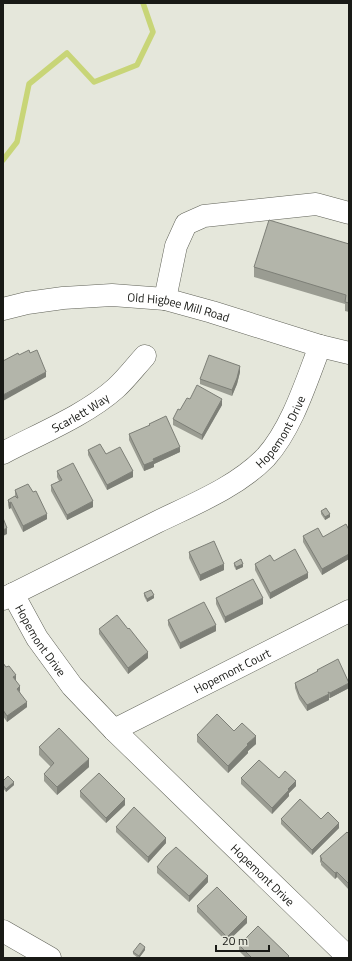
<svg xmlns="http://www.w3.org/2000/svg" width="352" height="961" font-family="'Titillium Web',sans-serif">
<style>
.lines{fill:none;stroke-linecap:round;stroke-linejoin:round}
.stream{stroke:#c8d577;stroke-width:5.5}
.minor-casing{stroke:#606258;stroke-width:23}
.major-casing{stroke:#606258;stroke-width:23}
.minor{stroke:#fff;stroke-width:22}
.major{stroke:#fff;stroke-width:22}
.wall{fill:#9a9c92}
.shaded-wall{fill:#7d7f77}
.building{fill:#b3b5aa;stroke:#7d7f77}
.labels{text-anchor:middle;dominant-baseline:central;stroke-width:3.5;stroke-linejoin:round;paint-order:stroke}
.street-label{font-size:12px;fill:#191a16;stroke:#e5e7db}
</style>
<rect width="100%" height="100%" fill="#e5e7db"/>
<g class="lines">
<!-- stream -->
<polyline class="stream" points="3,160 17,142 29,84 67,53 94,82 137,65 153,32 143,3"/>
<defs>
<g id="minor">
<polyline points="165,299 176,246 186,224 204,216 316,204 349,213"/>
<path id="s1" d="M 3,309 L 27,303 L 63,298 L 112,295 L 165,299 L 212,312 L 320,346 L 349,353"/>
<path id="s2" d="M 3,453 C 39,434 86,415 116,388 C 126,379 135,367 145,356"/>
<path id="s3" d="M 13,594 L 37,638 L 72,686 L 114,730 L 349,958"/>
<path id="s4" d="M 3,599 C 54,573 106,548 157,522 C 194,504 237,487 266,457 C 292,428 306,382 320,346"/>
<path id="s5" d="M 114,730 L 349,611"/>
</g>
<polyline id="major" points="3,931 50,958"/>
</defs>
<!-- minor casing -->
<use href="#minor" class="minor-casing"/>
<!-- major casing -->
<use href="#major" class="major-casing"/>
<!-- minor -->
<use href="#minor" class="minor"/>
<!-- major -->
<use href="#major" class="major"/>
</g>
<!-- wall -->
<g class="wall">
<polygon points="349,244 349,312 345,311 345,304 254,277 254,267"/>
<polygon points="240,372 237,384 232,396 200,384 200,379"/>
<polygon points="190,399 222,405 202,440 173,425 173,419"/>
<polygon points="149,424 180,452 154,464 154,467 144,471 129,440 129,434 149,426"/>
<polygon points="88,450 106,454 133,477 107,490 88,455"/>
<polygon points="57,471 93,507 67,520 51,491 51,485 59,481 57,477"/>
<polygon points="15,490 47,519 23,532 11,508 9,509 8,505 8,500 15,496"/>
<polygon points="321,511 330,517 325,520 321,514"/>
<polygon points="349,530 349,559 322,575 303,542 303,536 323,537"/>
<polygon points="189,552 224,570 200,581 189,558"/>
<polygon points="274,561 308,578 270,599 255,570 255,564"/>
<polygon points="234,563 243,567 236,570 234,566"/>
<polygon points="144,593 154,598 147,602 144,596"/>
<polygon points="216,598 263,604 225,623 216,604"/>
<polygon points="168,620 216,631 180,649 168,625"/>
<polygon points="99,629 128,629 148,658 128,674 99,634"/>
<polygon points="3,663 16,681 20,692 27,707 7,722 3,716"/>
<polygon points="317,670 349,682 349,688 330,698 329,698 329,700 307,711 299,699 295,688 295,683 317,672"/>
<polygon points="234,731 256,744 248,751 248,753 228,773 197,742 197,735"/>
<polygon points="39,747 89,767 57,795 44,781 44,774 51,767 39,755"/>
<polygon points="241,778 279,778 296,786 289,793 289,796 272,814 241,784"/>
<polygon points="3,781 14,785 6,792 3,788"/>
<polygon points="80,791 125,805 106,823 80,797"/>
<polygon points="281,819 321,819 339,828 312,855 281,824"/>
<polygon points="116,827 166,843 148,863 116,832"/>
<polygon points="349,834 349,890 337,877 335,879 321,865 321,863 320,862 320,856"/>
<polygon points="157,867 208,882 189,902 157,873"/>
<polygon points="197,906 247,923 227,942 197,912"/>
<polygon points="239,945 289,958 246,958 239,951"/>
<polygon points="145,950 139,958 138,958 133,954 133,952"/>
</g>
<!-- shaded-wall -->
<g class="shaded-wall">
<polygon points="240,366 240,372 237,384 232,396 232,390"/>
<polygon points="46,372 46,377 3,401 3,395"/>
<polygon points="222,399 222,405 202,440 202,435"/>
<polygon points="180,447 180,452 154,464 154,467 144,471 144,465 153,459"/>
<polygon points="133,471 133,477 107,490 107,485"/>
<polygon points="93,501 93,507 67,520 67,515"/>
<polygon points="11,502 11,508 9,509 9,503"/>
<polygon points="47,514 47,519 23,532 23,526"/>
<polygon points="330,514 330,517 325,520 325,517"/>
<polygon points="7,528 7,534 3,536 3,530"/>
<polygon points="349,554 349,559 322,575 322,569"/>
<polygon points="224,564 224,570 200,581 200,575"/>
<polygon points="243,564 243,567 236,570 236,567"/>
<polygon points="308,573 308,578 270,599 270,593"/>
<polygon points="154,595 154,598 147,602 147,599"/>
<polygon points="263,598 263,604 225,623 225,617"/>
<polygon points="216,625 216,631 180,649 180,643"/>
<polygon points="148,652 148,658 128,674 128,668"/>
<polygon points="16,675 16,681 13,677"/>
<polygon points="349,683 349,688 330,698 330,693"/>
<polygon points="20,686 20,692 17,689"/>
<polygon points="329,694 329,700 307,711 307,705"/>
<polygon points="27,702 27,707 7,722 7,716"/>
<polygon points="256,736 256,744 248,751 248,753 228,773 228,766 247,744"/>
<polygon points="89,759 89,767 57,795 57,787"/>
<polygon points="296,781 296,786 289,793 289,796 272,814 272,808 288,789"/>
<polygon points="14,782 14,785 6,792 6,789"/>
<polygon points="125,799 125,805 106,823 106,818"/>
<polygon points="339,823 339,828 312,855 312,850"/>
<polygon points="166,838 166,843 148,863 148,857"/>
<polygon points="337,872 337,877 335,879 335,873"/>
<polygon points="208,876 208,882 189,902 189,896"/>
<polygon points="247,917 247,923 227,942 227,937"/>
<polygon points="145,947 145,950 139,958 139,956"/>
</g>
<!-- building -->
<g class="building">
<polygon points="269,220 349,244 349,303 345,302 346,295 254,267"/>
<polygon points="29,350 30,353 37,350 46,372 3,395 3,361 18,353 19,355"/>
<polygon points="209,355 240,366 237,378 232,390 200,379"/>
<polygon points="197,385 222,399 202,435 173,419 178,409 180,410 187,398 190,399"/>
<polygon points="166,416 180,447 153,459 154,461 144,465 129,434 150,425 149,424"/>
<polygon points="100,444 106,454 120,447 133,471 107,485 88,450"/>
<polygon points="73,463 93,501 67,515 51,485 62,480 57,471"/>
<polygon points="28,484 33,492 36,491 47,514 23,526 11,502 9,503 8,500 15,496 17,498 18,498 15,490"/>
<polygon points="326,508 330,514 325,517 321,511"/>
<polygon points="3,518 7,528 3,530"/>
<polygon points="346,524 349,530 349,554 322,569 303,536 318,528 323,537"/>
<polygon points="214,541 224,564 200,575 189,552"/>
<polygon points="295,549 308,573 270,593 255,564 270,555 274,561"/>
<polygon points="241,559 243,564 236,567 234,563"/>
<polygon points="253,579 263,598 225,617 216,598"/>
<polygon points="151,590 154,595 147,599 144,593"/>
<polygon points="204,602 216,625 180,643 168,620"/>
<polygon points="117,615 128,629 129,628 148,652 128,668 99,629"/>
<polygon points="338,659 349,683 330,693 328,692 329,694 307,705 299,694 295,683 318,671 317,670"/>
<polygon points="3,663 6,667 9,666 16,675 13,677 20,686 17,689 27,702 7,716 3,710"/>
<polygon points="217,714 234,731 242,723 256,736 247,744 248,745 228,766 197,735"/>
<polygon points="59,728 89,759 57,787 44,774 54,763 39,747"/>
<polygon points="259,760 279,778 285,771 296,781 288,789 289,790 272,808 241,778"/>
<polygon points="99,773 125,799 106,818 80,791"/>
<polygon points="8,776 14,782 6,789 3,785 3,781"/>
<polygon points="300,799 321,819 328,812 339,823 312,850 281,819"/>
<polygon points="134,807 166,838 148,857 116,827"/>
<polygon points="347,832 349,834 349,884 337,872 335,873 321,860 322,859 320,856"/>
<polygon points="176,847 208,876 189,896 157,867 166,856"/>
<polygon points="217,887 247,917 227,937 197,906"/>
<polygon points="258,926 289,956 287,958 252,958 239,945"/>
<polygon points="140,943 145,947 139,956 133,952"/>
</g>
<g class="labels">
<!-- street labels -->
<g class="street-label">
<text stroke="none"><textPath href="#s1" startOffset="178">Old Higbee Mill Road</textPath></text>
<text stroke="none"><textPath href="#s2" startOffset="87">Scarlett Way</textPath></text>
<text stroke="none"><textPath href="#s4" startOffset="329">Hopemont Drive</textPath></text>
<text stroke="none"><textPath href="#s3" startOffset="54">Hopemont Drive</textPath></text>
<text stroke="none"><textPath href="#s5" startOffset="132">Hopemont Court</textPath></text>
<text stroke="none"><textPath href="#s3" startOffset="378">Hopemont Drive</textPath></text>
</g>
</g>
<!-- border -->
<rect width="352" height="961" fill="none" stroke="#191a16" stroke-width="8"/>
<!-- scale -->
<path d="M216 945v6h53v-6" fill="none" stroke="#191a16" stroke-width="2"/>
<text x="222" y="945" font-size="12" fill="#191a16" stroke="#e5e7db" stroke-width="3" paint-order="stroke">20 m</text>
</svg>
